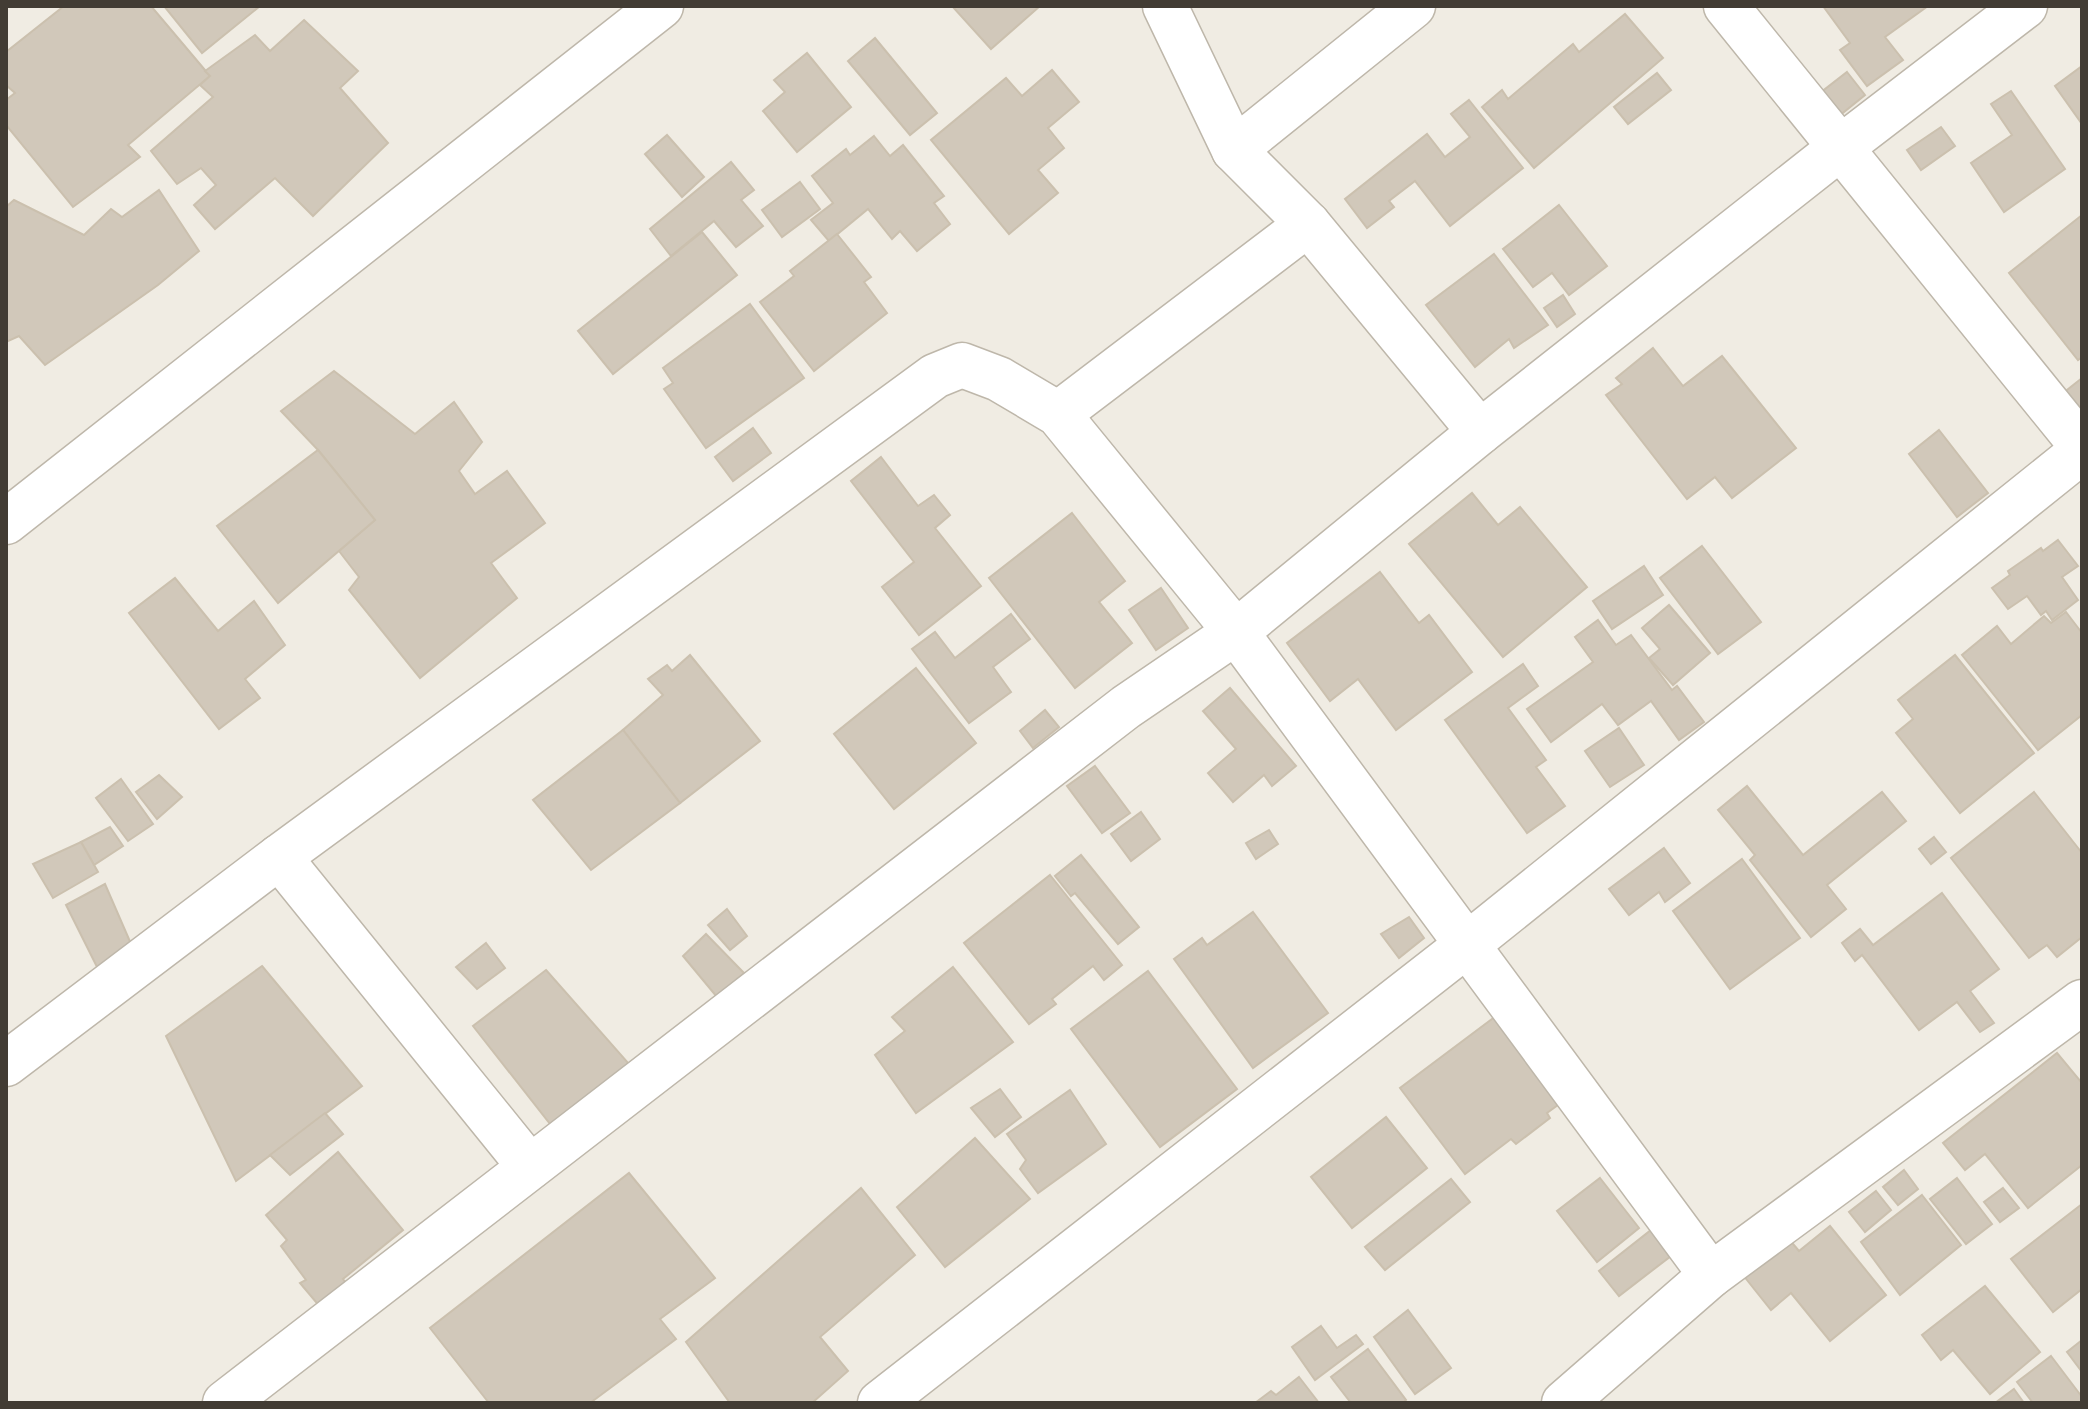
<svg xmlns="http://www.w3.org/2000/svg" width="2088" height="1409" font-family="Raleway,sans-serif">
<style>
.building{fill:#d1c8ba;stroke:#cbc0ae;stroke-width:2}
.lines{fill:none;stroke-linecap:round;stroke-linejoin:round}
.street-casing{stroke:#beb7aa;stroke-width:47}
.street{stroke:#fff;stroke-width:44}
</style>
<rect width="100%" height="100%" fill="#f0ece3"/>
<!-- building -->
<g class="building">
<polygon points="64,6 151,6 210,76 128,145 140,157 73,207 6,125 6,100 15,93 6,85 6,52"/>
<polygon points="164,6 260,6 202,53"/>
<polygon points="952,6 1040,6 991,49"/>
<polygon points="1823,6 1928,6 1885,37 1903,60 1867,86 1840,50 1850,43"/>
<polygon points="1625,14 1663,58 1534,168 1482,107 1502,90 1508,99 1573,44 1579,52"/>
<polygon points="304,20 358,71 340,88 388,143 313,216 275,178 215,229 194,205 216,185 201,168 177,184 151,151 213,97 200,85 210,76 205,71 255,35 270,51"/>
<polygon points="875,38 937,113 910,135 848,61"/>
<polygon points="807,53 851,107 797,152 763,111 785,92 774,80"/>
<polygon points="2082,66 2082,124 2055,86"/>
<polygon points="1052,70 1079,102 1048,128 1064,148 1038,170 1058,193 1009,234 931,140 1006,78 1022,96"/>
<polygon points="1847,72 1865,95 1839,116 1820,93"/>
<polygon points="1657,73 1671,90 1628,124 1614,107"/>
<polygon points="2011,91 2065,169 2004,212 1971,163 2012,135 1991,104"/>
<polygon points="1469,100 1523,168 1450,226 1415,181 1389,201 1394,207 1367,228 1345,199 1427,134 1445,157 1470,137 1451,114"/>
<polygon points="1941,127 1955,146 1921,170 1907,150"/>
<polygon points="667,135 704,177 682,197 645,154"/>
<polygon points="874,136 890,156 903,145 944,196 934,203 950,224 917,251 900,231 892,239 868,209 829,241 811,220 833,203 812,176 846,149 850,155"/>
<polygon points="731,162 754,190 741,200 763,226 736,247 714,221 671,256 650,229"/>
<polygon points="800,182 820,209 782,237 762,210"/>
<polygon points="159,190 199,251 158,285 45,365 19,336 6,342 6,207 14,200 84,235 111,209 122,217"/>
<polygon points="1559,205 1607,266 1569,295 1552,273 1533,287 1503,249"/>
<polygon points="2082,215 2082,357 2078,360 2009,273"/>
<polygon points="702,232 737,275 613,374 578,331"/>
<polygon points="837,234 871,277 864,282 887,313 814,371 760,302 794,276 790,271"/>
<polygon points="1494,254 1548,325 1514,348 1509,339 1475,367 1426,305"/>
<polygon points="1563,295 1575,314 1557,327 1544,308"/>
<polygon points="750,304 804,378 706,448 664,389 673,383 663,368"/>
<polygon points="1653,348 1683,386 1722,356 1796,448 1732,498 1715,477 1687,499 1606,395 1622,384 1616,378"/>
<polygon points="334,371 415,434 454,402 482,442 459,471 475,494 507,471 545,523 491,563 517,598 420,678 349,590 359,577 339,551 375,520 318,450 281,411"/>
<polygon points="2082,378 2082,421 2062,394"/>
<polygon points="753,428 771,453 733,481 715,457"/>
<polygon points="1939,430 1988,493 1957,517 1909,454"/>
<polygon points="318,450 375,520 278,603 217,526"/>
<polygon points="881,457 918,506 934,495 950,515 935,528 981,586 919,635 882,587 914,562 851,481"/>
<polygon points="1472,493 1498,525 1520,507 1587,587 1503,657 1409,544"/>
<polygon points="1072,513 1125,581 1099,602 1132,643 1075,688 989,578"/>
<polygon points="2058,540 2078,566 2062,577 2078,600 2052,620 2046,611 2041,615 2027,596 2008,609 1992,588 2010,575 2008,571 2041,548 2043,551"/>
<polygon points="1702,546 1761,622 1718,654 1660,578"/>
<polygon points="1644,566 1663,595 1612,629 1593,601"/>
<polygon points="1380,572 1419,623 1429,615 1472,672 1396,730 1358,679 1330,701 1287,643"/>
<polygon points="175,578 218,631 254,601 285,645 245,679 260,698 219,729 129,613"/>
<polygon points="1161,588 1188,628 1156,650 1129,610"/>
<polygon points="1669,605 1710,653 1673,685 1649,658 1660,649 1642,628"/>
<polygon points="2066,612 2082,633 2082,715 2038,750 1962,655 1997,626 2011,644 2044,616 2051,623"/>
<polygon points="1011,614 1030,639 993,667 1011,692 969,723 912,649 935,632 955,658"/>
<polygon points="1598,620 1616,645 1631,635 1672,690 1677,686 1704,722 1679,740 1651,701 1618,725 1602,704 1551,742 1527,709 1593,662 1575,637"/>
<polygon points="690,655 760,741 680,803 623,730 663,695 648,679 667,665 672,671"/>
<polygon points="1955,655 2034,753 1960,813 1896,733 1913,719 1898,700"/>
<polygon points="1523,664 1538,686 1508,708 1546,760 1536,767 1565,806 1527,833 1445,720"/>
<polygon points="916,668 976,743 894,809 834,734"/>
<polygon points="1230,688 1296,766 1272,786 1264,775 1233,802 1208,773 1236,749 1203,711"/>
<polygon points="1045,710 1059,727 1033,748 1020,731"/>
<polygon points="1619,728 1644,765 1610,787 1585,751"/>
<polygon points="623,730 680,803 591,870 533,800"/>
<polygon points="1095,766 1130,813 1102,833 1067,786"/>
<polygon points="159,775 182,797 157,819 136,792"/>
<polygon points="121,779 153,824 128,841 96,798"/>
<polygon points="1747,786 1803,855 1882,792 1906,821 1827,885 1846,909 1811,937 1750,860 1755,855 1718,810"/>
<polygon points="2034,792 2082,853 2082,937 2057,957 2047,945 2029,958 1951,858"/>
<polygon points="1141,812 1160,839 1131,861 1111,834"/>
<polygon points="110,827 123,846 94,865 81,842"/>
<polygon points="1269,830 1278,844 1256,859 1246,843"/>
<polygon points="1934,837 1946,852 1931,864 1919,849"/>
<polygon points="81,842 98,872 53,898 33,864"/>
<polygon points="1664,848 1690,883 1665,902 1659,892 1629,915 1609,889"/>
<polygon points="1081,855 1139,927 1118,944 1075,893 1071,896 1055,876"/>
<polygon points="1742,859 1800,938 1730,989 1673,911"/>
<polygon points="1050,875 1122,965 1104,980 1093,966 1052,999 1056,1004 1029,1024 964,943"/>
<polygon points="105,884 135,953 99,971 66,905"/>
<polygon points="1942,893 1999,969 1970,991 1994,1023 1980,1032 1957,1002 1919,1030 1862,955 1855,961 1842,943 1860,929 1873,945"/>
<polygon points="727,909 747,936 730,950 708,925"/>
<polygon points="1253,912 1328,1013 1253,1068 1174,959 1202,938 1207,945"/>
<polygon points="1409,917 1424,938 1399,958 1381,934"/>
<polygon points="706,934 744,973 717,997 683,956"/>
<polygon points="486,943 505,968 477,989 456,967"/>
<polygon points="262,966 362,1086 236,1181 166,1036"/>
<polygon points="953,967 1013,1042 916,1113 875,1055 905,1031 892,1017"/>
<polygon points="546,970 637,1073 558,1134 473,1026"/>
<polygon points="1148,971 1237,1089 1160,1147 1071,1029"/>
<polygon points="1496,1016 1562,1102 1547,1113 1550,1118 1516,1144 1511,1139 1465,1174 1400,1088"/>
<polygon points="2057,1053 2082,1083 2082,1165 2028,1208 1985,1154 1965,1170 1943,1143"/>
<polygon points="1000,1089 1021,1117 995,1137 971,1108"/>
<polygon points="1070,1090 1106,1144 1038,1193 1020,1169 1026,1160 1007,1134"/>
<polygon points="325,1113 343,1134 290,1175 270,1155"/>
<polygon points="1386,1117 1427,1168 1352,1228 1311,1177"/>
<polygon points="975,1138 1030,1199 945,1267 897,1207"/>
<polygon points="338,1152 403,1230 343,1279 354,1295 326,1314 300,1283 306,1280 281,1246 287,1240 266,1215"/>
<polygon points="1904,1170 1918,1189 1898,1205 1883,1187"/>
<polygon points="629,1173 715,1278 660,1319 676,1339 590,1403 489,1403 430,1328"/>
<polygon points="1600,1178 1639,1228 1597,1262 1557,1211"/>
<polygon points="1957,1178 1992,1224 1966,1244 1930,1199"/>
<polygon points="1451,1179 1470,1202 1385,1270 1365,1247"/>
<polygon points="861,1188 915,1255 820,1337 848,1371 812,1403 730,1403 686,1342"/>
<polygon points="2003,1188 2019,1208 2000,1222 1984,1202"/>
<polygon points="1876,1191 1891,1210 1865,1232 1849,1212"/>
<polygon points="1922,1195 1961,1245 1900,1295 1861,1242"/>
<polygon points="2082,1204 2082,1289 2053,1312 2011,1259"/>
<polygon points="1830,1226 1886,1295 1830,1341 1791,1293 1771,1310 1743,1275 1788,1238 1799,1251"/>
<polygon points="1651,1230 1671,1256 1619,1296 1599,1271"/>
<polygon points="1985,1286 2040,1352 1990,1394 1953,1350 1941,1360 1922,1335"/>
<polygon points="1408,1310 1451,1368 1415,1394 1374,1337"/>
<polygon points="1321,1326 1337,1348 1356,1335 1363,1344 1315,1380 1292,1347"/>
<polygon points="2082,1340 2082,1372 2067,1352"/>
<polygon points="1368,1349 1406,1400 1403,1403 1351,1403 1331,1377"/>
<polygon points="2051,1356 2082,1397 2082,1403 2033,1403 2017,1382"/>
<polygon points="1299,1377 1319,1403 1255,1403 1271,1391 1276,1395"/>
<polygon points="2014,1389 2024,1403 1995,1403"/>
</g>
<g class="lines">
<defs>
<g id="street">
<polyline points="1165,6 1234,150 1308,224 1480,432"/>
<polyline points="1726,6 2082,446"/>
<polyline points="1234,150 1413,6"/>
<polyline points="1058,414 1308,224"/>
<polyline points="6,522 661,6"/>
<polyline points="279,857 530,1167"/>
<polyline points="6,1064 279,857 935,376 962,365 999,379 1058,414 1236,632 1711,1275"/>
<polyline points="225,1403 1126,707 1236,632 1480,432 1840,148 2025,6"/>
<polyline points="880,1403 1468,944 2082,451"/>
<polyline points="1564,1403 1711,1275 2082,1002"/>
</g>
</defs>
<!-- street casing -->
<use href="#street" class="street-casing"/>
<!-- street -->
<use href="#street" class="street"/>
</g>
<!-- border -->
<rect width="2088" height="1409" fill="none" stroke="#423c34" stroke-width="16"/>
</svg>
